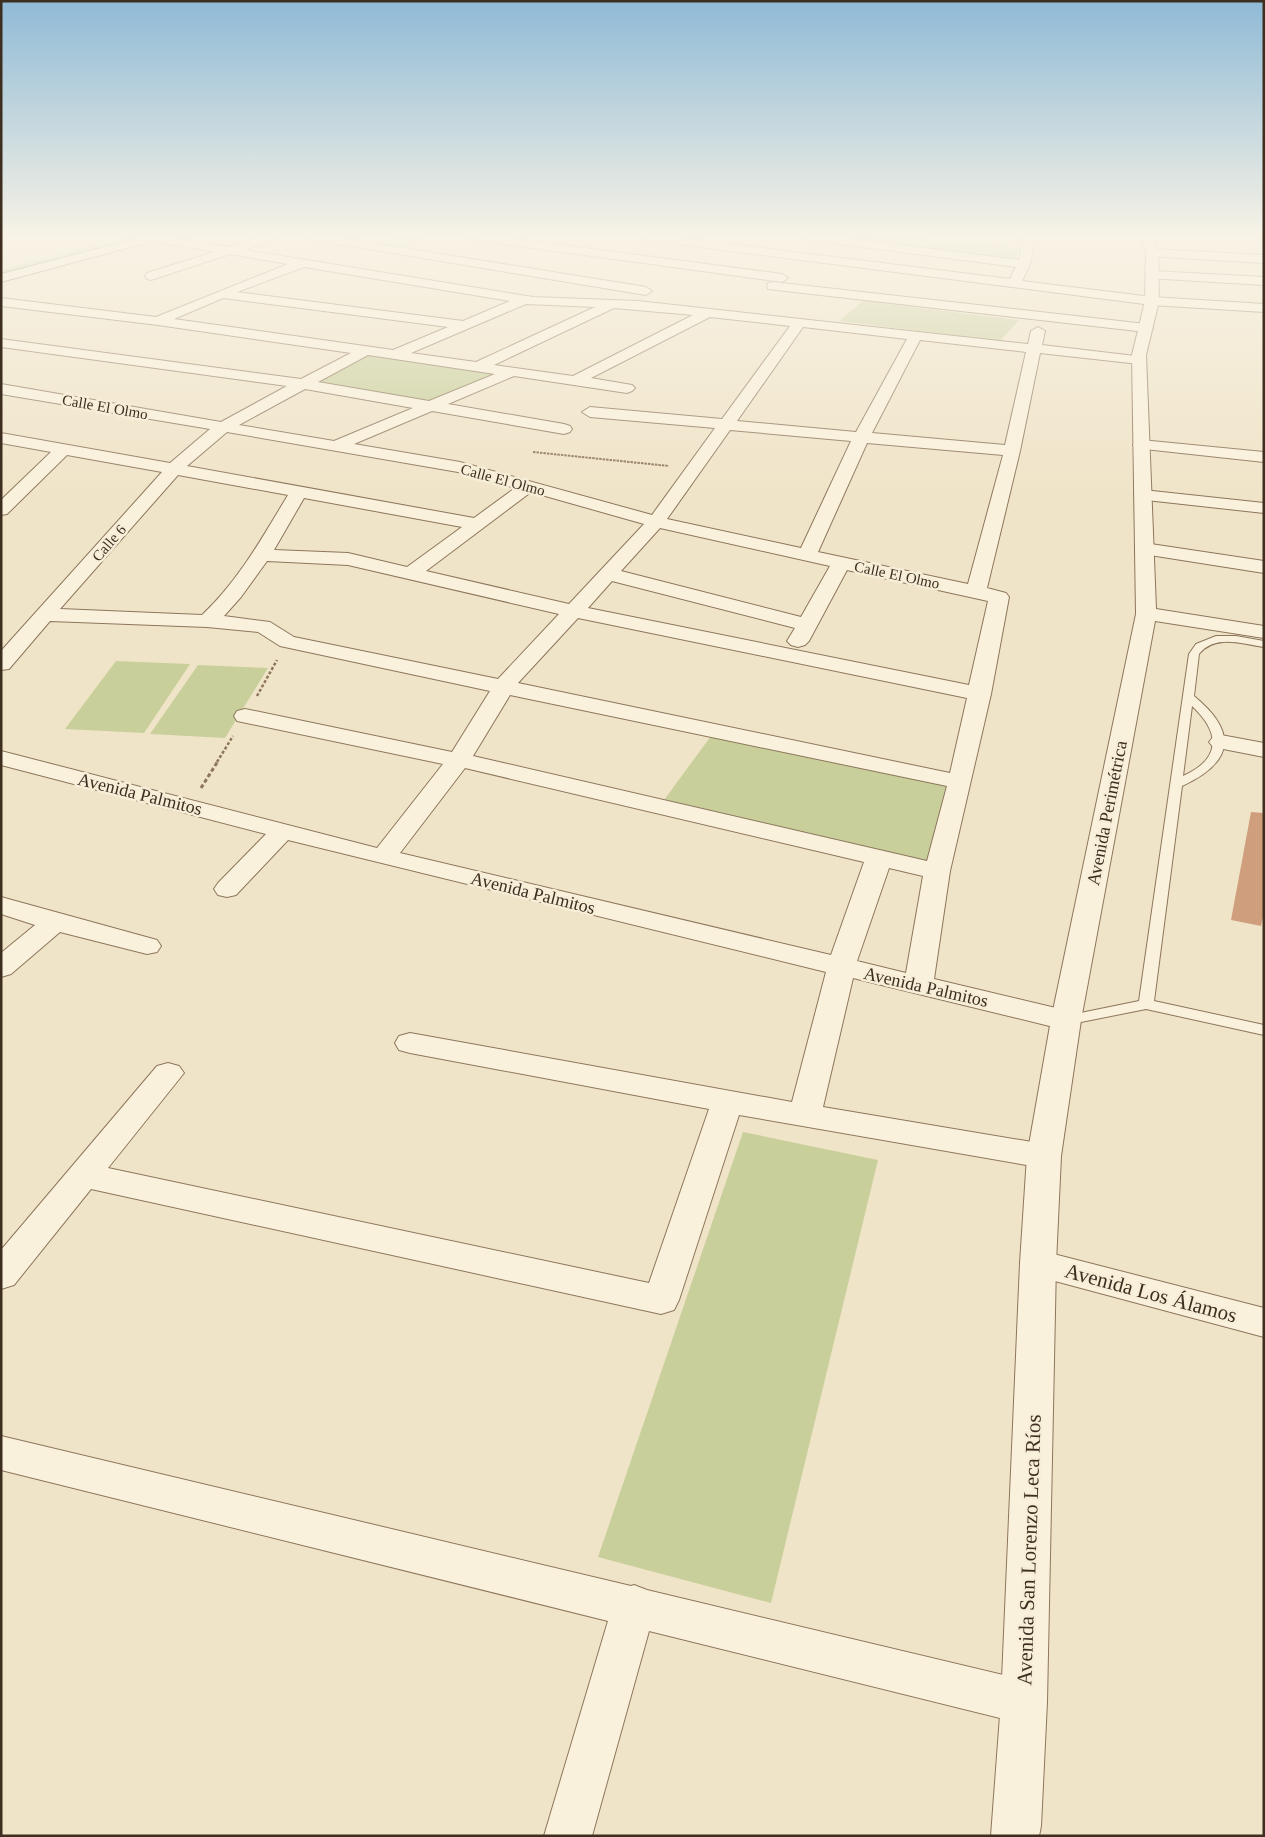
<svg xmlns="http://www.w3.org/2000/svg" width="1265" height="1837" font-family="Georgia,serif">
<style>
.green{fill:#c9cf9b}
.building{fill:#cf9f7d}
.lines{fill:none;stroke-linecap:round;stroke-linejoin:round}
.service-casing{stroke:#8d765c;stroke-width:2}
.minor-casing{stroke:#8d765c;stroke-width:2}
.tertiary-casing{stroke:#8d765c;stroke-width:2}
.secondary-casing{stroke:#6f573f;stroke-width:2}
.path-far2{stroke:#8d765c;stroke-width:2;stroke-dasharray:2.5 1;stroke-linecap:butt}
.path-far1{stroke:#8d765c;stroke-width:2.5;stroke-dasharray:3 2;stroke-linecap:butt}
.path{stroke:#8d765c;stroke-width:3;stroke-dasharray:4 2.5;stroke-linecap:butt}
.service{fill:#faf1dc;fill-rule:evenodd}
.minor{fill:#faf1dc;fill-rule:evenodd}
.tertiary{fill:#faf1dc;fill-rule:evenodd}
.secondary{fill:#faf1dc;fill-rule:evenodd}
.labels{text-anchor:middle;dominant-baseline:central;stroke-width:5;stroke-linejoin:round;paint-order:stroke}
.far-street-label{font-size:15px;fill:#3d2e20;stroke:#f7eed8}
.street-label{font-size:18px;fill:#3d2e20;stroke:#f7eed8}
.near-street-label{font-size:21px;fill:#3d2e20;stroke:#f7eed8}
</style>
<rect width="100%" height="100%" fill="#f0e4c8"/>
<!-- green -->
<g class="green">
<polygon points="127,237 143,239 1,277 1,270"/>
<polygon points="398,237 430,237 399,248 376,245"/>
<polygon points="820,237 912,237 1019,248 1014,262"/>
<polygon points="863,301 1019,320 1000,341 839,321"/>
<polygon points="367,355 499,374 431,402 312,383"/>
<polygon points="116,661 190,664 144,733 65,729"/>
<polygon points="198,665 268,668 225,738 150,734"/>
<polygon points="711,736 951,787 931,862 664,800"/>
<polygon points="743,1132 878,1160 771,1603 598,1557"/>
</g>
<!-- building -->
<polygon class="building" points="1251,812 1264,813 1264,912 1261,926 1231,920"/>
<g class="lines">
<defs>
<path id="service" d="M 1216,636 L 1236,636 L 1264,641 L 1264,647 C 1242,644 1215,634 1199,654 L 1194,696 C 1238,732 1234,762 1182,786 L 1154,1001 L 1264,1025 L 1264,1035 L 1146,1009 L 1066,1025 L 1061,1023 L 1059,1020 L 1061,1017 L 1139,1001 L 1189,654 L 1196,644 ZM 1192,706 C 1221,733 1221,759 1183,776 Z"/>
<g id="minor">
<polygon points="1,237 9,237 1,240"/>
<path d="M 140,237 L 167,237 L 229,247 L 260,237 L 278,237 L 245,250 L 533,297 L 638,301 L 1028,344 L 1031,331 L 1038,327 L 1045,331 L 1042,345 L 1144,357 L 1146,360 L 1144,363 L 1139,364 L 1040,353 L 1020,451 L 987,588 L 1006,593 L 1009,597 L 991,694 L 950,871 L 934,979 L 1077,1013 L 1081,1020 L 1077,1027 L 1066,1030 L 853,978 L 823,1107 L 1044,1144 L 1056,1148 L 1061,1156 L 1056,1164 L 1044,1168 L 739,1115 L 679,1300 L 674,1310 L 661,1314 L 91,1189 L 14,1285 L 1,1289 L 1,1250 L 157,1066 L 168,1063 L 179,1066 L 184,1073 L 108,1168 L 649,1283 L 709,1109 L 410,1053 L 399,1050 L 395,1043 L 399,1036 L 410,1033 L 792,1102 L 826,972 L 288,840 L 236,895 L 227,897 L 218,895 L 214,889 L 218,883 L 266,834 L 1,765 L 1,751 L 377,848 L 443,764 L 237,721 L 234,716 L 237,711 L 245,709 L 452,752 L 490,691 L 280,646 L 258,632 L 207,627 L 50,621 L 9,669 L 1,670 L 1,651 L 162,472 L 67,455 L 7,514 L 1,515 L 1,500 L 51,452 L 1,443 L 1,433 L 170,463 L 210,429 L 1,394 L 1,384 L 221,422 L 287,386 L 1,347 L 1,339 L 301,379 L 351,353 L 158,325 L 1,306 L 1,298 L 156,317 L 288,264 L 230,254 L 151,280 L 147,279 L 145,276 L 147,273 L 214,252 L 146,240 ZM 304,267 L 510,301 L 463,321 L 237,292 ZM 223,298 L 448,327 L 393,350 L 174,319 ZM 526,304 L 595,307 L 476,362 L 411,353 ZM 614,308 L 693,315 L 573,376 L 494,365 ZM 710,317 L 790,326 L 722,419 L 590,407 L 582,412 L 590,417 L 715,428 L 652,515 L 460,462 L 354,444 L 432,411 L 564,434 L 570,432 L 572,429 L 570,426 L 564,424 L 448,404 L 514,376 L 627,393 L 632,391 L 635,388 L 632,385 L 591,378 ZM 803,327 L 907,339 L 856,432 L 737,421 ZM 920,340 L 1026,352 L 1005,445 L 872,433 ZM 368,355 L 495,374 L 429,401 L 318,382 ZM 305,389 L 413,408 L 334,441 L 239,425 ZM 730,430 L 851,441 L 801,548 L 667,519 ZM 227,432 L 458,472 L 515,488 L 474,518 L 187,466 ZM 867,443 L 1003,455 L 968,584 L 818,552 ZM 178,475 L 288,495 C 262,538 239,580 202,615 L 60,609 ZM 531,492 L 644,524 L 569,604 L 426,571 ZM 304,498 L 462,527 L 407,567 L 348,553 L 274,550 ZM 660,528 L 830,566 L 801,617 L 621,571 ZM 267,561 L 348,565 L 559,614 L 498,679 L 294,637 L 270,622 L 224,616 L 241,597 ZM 847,570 L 988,601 L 969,685 L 588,608 L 612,581 L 795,628 L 787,641 L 791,645 L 798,647 L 805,645 L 809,641 ZM 578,618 L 967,698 L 950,773 L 518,683 ZM 510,695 L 947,786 L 927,861 L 473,756 ZM 465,768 L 864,862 L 831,955 L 400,853 ZM 889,868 L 923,876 L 906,973 L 857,961 Z"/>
<polygon points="308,237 335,237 646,287 652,291 646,295 314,240"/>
<polygon points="469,237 501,237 782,274 788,278 782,282 475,240"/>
<polygon points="639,237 673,237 1010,279 1016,267 809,240 803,237 837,237 1019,260 1024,237 1036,237 1030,264 1022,281 1152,297 1264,304 1264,312 1152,305 645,240"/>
<polygon points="1152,249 1264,255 1264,263 1148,256 1146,253"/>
<polygon points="1152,271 1264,277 1264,285 1148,278 1146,275"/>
<polygon points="773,282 1146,324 1153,328 1146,332 768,289 767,286 768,283"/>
<polygon points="1141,440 1264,452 1264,462 1135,448 1133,445 1135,442"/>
<polygon points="1143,490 1264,503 1264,513 1137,499 1134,495 1137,491"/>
<polygon points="1144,543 1264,561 1264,573 1137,553 1135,549 1137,545"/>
<polygon points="1221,735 1264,743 1264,757 1213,747 1209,742 1213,737"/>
<polygon points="1,897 157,940 161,946 157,952 147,954 60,932 11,974 1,977 1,953 35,925 1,914"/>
<polygon points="1038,1250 1264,1308 1264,1337 1025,1273 1020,1263 1025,1253"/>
<polygon points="1,1436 631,1586 634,1585 647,1590 1024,1680 1040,1686 1047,1702 1040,1718 1024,1724 649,1631 592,1836 544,1836 608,1621 1,1470"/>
</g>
<polygon id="tertiary" points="1141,237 1153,237 1158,253 1159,301 1146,355 1156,609 1264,626 1264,638 1155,621 1081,1020 1061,1156 1056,1263 1047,1702 1041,1826 1039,1836 991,1836 1001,1702 1020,1263 1027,1156 1051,1020 1136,614 1132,355 1145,301 1146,253"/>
<polygon id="secondary" points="143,237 162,237 160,239 1,282 1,274"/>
</defs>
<!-- service casing -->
<use href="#service" class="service-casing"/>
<!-- minor casing -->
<use href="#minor" class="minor-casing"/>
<!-- tertiary casing -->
<use href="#tertiary" class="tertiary-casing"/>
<!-- secondary casing -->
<use href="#secondary" class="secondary-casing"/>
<!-- path-far2 -->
<polyline class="path-far2" points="533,452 669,466"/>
<!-- path-far1 -->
<g class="path-far1">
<polyline points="257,696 277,660"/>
<polyline points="217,762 233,736"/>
</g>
<!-- path -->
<polyline class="path" points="201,788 218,761"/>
<!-- service -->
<use href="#service" class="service"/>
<!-- minor -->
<use href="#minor" class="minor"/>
<!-- tertiary -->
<use href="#tertiary" class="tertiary"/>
<!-- secondary -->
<use href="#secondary" class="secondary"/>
</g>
<!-- sky -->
<linearGradient id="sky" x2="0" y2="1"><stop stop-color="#8fbad6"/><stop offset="0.48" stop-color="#f8f3e6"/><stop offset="1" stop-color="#f8f3e6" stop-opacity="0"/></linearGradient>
<rect width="1265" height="494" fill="url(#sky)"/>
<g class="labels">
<!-- far-street labels -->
<g class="far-street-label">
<text transform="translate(105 407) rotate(10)">Calle El Olmo</text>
<text transform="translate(503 480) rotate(15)">Calle El Olmo</text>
<text transform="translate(109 543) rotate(-49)">Calle 6</text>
<text transform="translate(897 575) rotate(12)">Calle El Olmo</text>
</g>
<!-- street labels -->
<g class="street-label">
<text transform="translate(140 794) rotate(14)">Avenida Palmitos</text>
<text transform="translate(1107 813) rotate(-79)">Avenida Perimétrica</text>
<text transform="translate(533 893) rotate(14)">Avenida Palmitos</text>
<text transform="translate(926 987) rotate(13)">Avenida Palmitos</text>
</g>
<!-- near-street labels -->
<g class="near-street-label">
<text transform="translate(1151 1293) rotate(15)">Avenida Los Álamos</text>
<text transform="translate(1029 1550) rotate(-88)">Avenida San Lorenzo Leca Ríos</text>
</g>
</g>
<!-- border -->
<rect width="1265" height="1837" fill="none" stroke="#3d2e20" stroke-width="5"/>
</svg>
